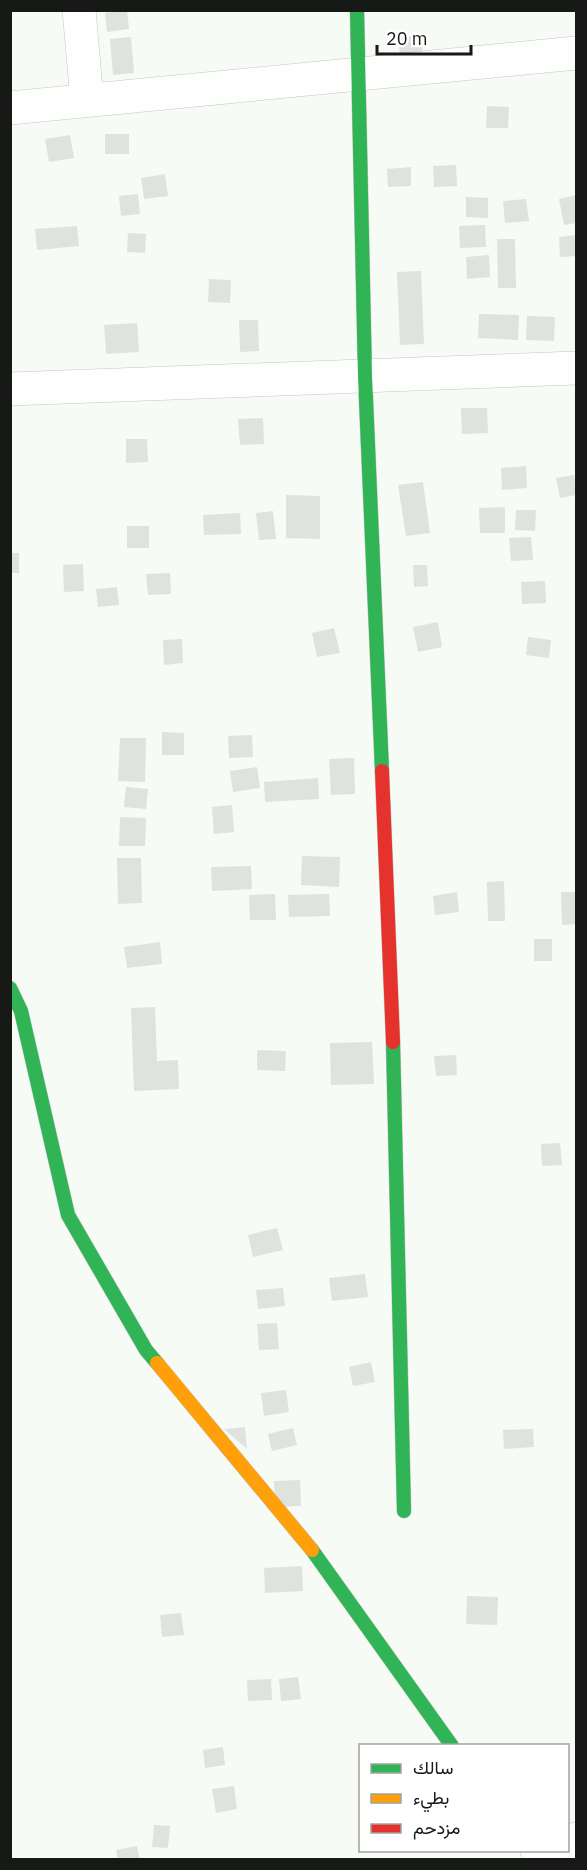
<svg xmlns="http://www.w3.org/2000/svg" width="587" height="1870" font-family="'IBM Plex Sans',Vazirmatn,sans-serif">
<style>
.building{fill:#dfe2dd}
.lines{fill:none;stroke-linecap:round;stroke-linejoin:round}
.street-casing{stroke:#c4c7c2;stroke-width:34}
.fast-casing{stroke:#c4c7c2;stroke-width:15}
.slow-casing{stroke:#c4c7c2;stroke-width:15}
.jam-casing{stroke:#c4c7c2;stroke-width:15}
.street{stroke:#fefefe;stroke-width:33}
.fast{stroke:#30b455;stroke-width:14}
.slow{stroke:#ff9f0a;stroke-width:14}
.jam{stroke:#e5322d;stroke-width:14}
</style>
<rect width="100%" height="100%" fill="#f7fbf5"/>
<!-- building -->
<g class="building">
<polygon points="127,10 129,29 107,32 105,13"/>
<polygon points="400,36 423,37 422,59 399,58"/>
<polygon points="131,37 134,73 113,75 110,39"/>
<polygon points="487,106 509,107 508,128 486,128"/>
<rect x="105" y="134" width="24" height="20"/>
<polygon points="70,135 74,158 49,162 45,139"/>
<polygon points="456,165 457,186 434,187 433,166"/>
<polygon points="411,167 411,186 388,187 387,169"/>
<polygon points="165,174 168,196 144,199 141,178"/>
<polygon points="138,194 140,214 121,216 119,196"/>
<polygon points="576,195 576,223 564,225 559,199"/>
<polygon points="466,197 488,198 488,218 466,217"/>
<polygon points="526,199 529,221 505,223 503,201"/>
<polygon points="485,225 486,247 460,248 459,226"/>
<polygon points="77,226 79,246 37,250 35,229"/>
<polygon points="128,233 146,234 145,253 127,252"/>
<polygon points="576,235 576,256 560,257 559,237"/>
<polygon points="497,239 515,239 516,288 498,288"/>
<polygon points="489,255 490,277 467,279 466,257"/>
<polygon points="421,271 424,344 400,345 397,272"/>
<polygon points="209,279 231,280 230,303 208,302"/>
<polygon points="479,314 519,315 518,340 478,338"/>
<polygon points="527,316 555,317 554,341 526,340"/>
<polygon points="239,320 258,320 259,351 240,352"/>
<polygon points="137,323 139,352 106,354 104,325"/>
<polygon points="461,408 487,408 488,433 462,434"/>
<polygon points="263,418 264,444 240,445 238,419"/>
<polygon points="126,439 147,439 148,462 126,463"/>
<polygon points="526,466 527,488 502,490 501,468"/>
<polygon points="574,475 576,495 560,498 556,478"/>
<polygon points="423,482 430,533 406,536 398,485"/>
<polygon points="286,495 320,496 320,539 286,538"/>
<polygon points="505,507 505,533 480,533 479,508"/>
<polygon points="516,510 536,510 535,531 515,530"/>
<polygon points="273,511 276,539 259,540 256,513"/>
<polygon points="240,513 241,534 204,535 203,515"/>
<rect x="127" y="526" width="22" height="22"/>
<polygon points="531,537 533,560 511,561 509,538"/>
<rect x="10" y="553" width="9" height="20"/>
<polygon points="83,564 84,591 64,592 63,565"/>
<polygon points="413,565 427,565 428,586 414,587"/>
<polygon points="170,573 171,594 148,595 146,574"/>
<polygon points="545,581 546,603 522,604 521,582"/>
<polygon points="117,587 119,605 98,607 96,589"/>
<polygon points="438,622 442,647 418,652 413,627"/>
<polygon points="334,628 340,653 317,657 312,633"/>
<polygon points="528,637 551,640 549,658 526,655"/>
<polygon points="182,639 183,663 164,665 163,640"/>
<polygon points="162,732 184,733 184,755 162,755"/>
<polygon points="252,735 253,757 229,758 228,736"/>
<polygon points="120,738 146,738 145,782 118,781"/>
<polygon points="354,758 355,794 331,795 329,759"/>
<polygon points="257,767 260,788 233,792 230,771"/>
<polygon points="318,778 319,799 265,802 264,782"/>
<polygon points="126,787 148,789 146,809 124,807"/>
<polygon points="232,805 234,832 214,834 212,807"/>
<polygon points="120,817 146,818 145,846 119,846"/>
<polygon points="302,856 340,857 339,887 301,885"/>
<polygon points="117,858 141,858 142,903 118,904"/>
<polygon points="251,866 252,889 212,891 211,867"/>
<polygon points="504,881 505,921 488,921 487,882"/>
<polygon points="457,892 459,912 435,915 433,896"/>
<polygon points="561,892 576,892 576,924 562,925"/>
<polygon points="275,894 276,920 250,920 249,895"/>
<polygon points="329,894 330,916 289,917 288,895"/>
<rect x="534" y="939" width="18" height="22"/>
<polygon points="160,942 162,964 127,968 124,947"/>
<polygon points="155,1007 157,1061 178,1060 179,1089 134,1091 131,1008"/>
<polygon points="372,1042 374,1084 331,1085 330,1043"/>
<polygon points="257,1050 286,1051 285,1071 257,1070"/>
<polygon points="456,1055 457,1075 436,1076 434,1056"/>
<polygon points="560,1143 562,1165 542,1166 541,1144"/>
<polygon points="277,1228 283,1250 253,1257 248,1235"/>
<polygon points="365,1274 368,1297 332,1301 329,1278"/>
<polygon points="283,1288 285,1306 258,1309 256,1290"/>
<polygon points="277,1323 279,1349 259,1350 257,1324"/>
<polygon points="371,1362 375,1382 353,1386 349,1367"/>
<polygon points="286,1390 289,1412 264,1416 261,1393"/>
<polygon points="245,1427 247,1449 224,1429"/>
<polygon points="293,1428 297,1445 272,1451 268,1434"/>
<polygon points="533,1429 534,1447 504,1449 503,1430"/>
<polygon points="300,1480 301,1506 275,1507 274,1481"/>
<polygon points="302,1566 303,1591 265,1593 264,1568"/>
<polygon points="467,1596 498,1597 497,1625 466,1624"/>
<polygon points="181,1613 184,1635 162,1637 160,1615"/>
<polygon points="298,1677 301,1699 281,1701 279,1679"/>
<polygon points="271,1679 272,1700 248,1701 247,1680"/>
<polygon points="223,1747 225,1765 205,1768 203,1750"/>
<polygon points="234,1786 237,1809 216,1813 212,1789"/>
<polygon points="154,1825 170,1826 168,1848 152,1847"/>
<polygon points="137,1846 140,1860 118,1860 116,1850"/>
</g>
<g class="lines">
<defs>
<g id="street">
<polyline points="79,10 87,100"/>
<polyline points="10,108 576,53"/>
<polyline points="10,389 576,368"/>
<polyline points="537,1850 545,1860"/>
<polyline points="567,1860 576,1839"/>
</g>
<g id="fast">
<polyline points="357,10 365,376 382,771"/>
<polyline points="10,988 21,1011 68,1215 146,1350 157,1363"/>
<polyline points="393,1042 404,1511"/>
<polyline points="312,1550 452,1746"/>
</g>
<polyline id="slow" points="157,1363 312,1550"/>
<polyline id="jam" points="382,771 393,1042"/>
</defs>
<!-- street casing -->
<use href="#street" class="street-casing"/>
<!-- fast casing -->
<use href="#fast" class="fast-casing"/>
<!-- slow casing -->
<use href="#slow" class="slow-casing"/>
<!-- jam casing -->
<use href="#jam" class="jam-casing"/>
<!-- street -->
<use href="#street" class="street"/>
<!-- fast -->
<use href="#fast" class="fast"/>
<!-- slow -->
<use href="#slow" class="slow"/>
<!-- jam -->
<use href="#jam" class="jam"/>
</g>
<!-- border -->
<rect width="587" height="1870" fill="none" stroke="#161915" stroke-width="24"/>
<!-- legend -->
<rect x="359" y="1744" width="210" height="108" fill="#ffffff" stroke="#a2a3a1" stroke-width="1.5"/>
<rect x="371" y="1764" width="30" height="9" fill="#30b455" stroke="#a2a3a1" stroke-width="1.5"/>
<text x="413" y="1774" font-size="18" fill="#161915">سالك</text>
<rect x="371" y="1794" width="30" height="9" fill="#ff9f0a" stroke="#a2a3a1" stroke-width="1.5"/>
<text x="413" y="1804" font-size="18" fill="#161915">بطيء</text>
<rect x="371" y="1824" width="30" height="9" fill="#e5322d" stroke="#a2a3a1" stroke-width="1.5"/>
<text x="413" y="1834" font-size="18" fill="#161915">مزدحم</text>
<!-- scale -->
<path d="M377 45v9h94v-9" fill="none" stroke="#161915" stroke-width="3"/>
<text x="386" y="45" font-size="18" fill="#161915" stroke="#ffffff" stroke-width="4.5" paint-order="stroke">20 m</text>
</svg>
